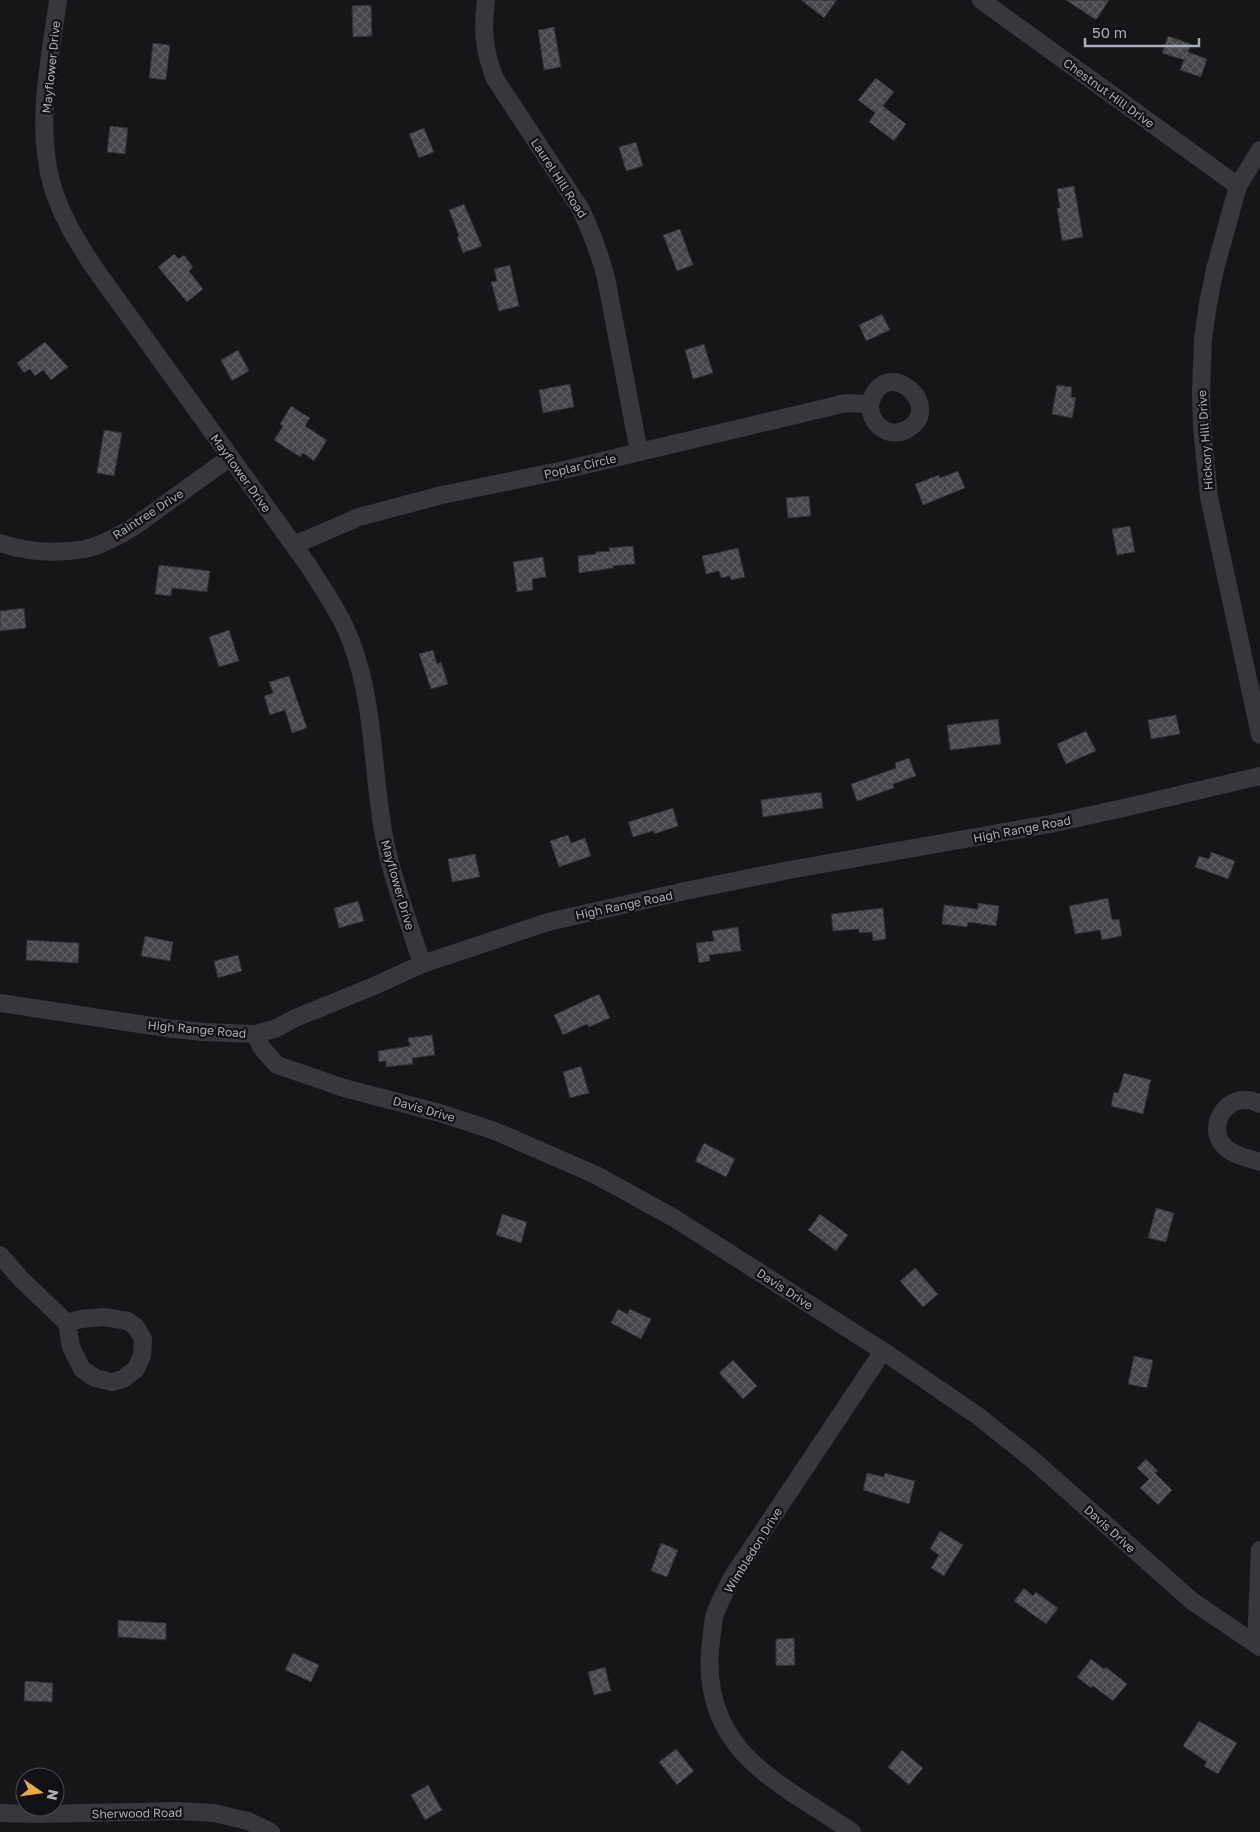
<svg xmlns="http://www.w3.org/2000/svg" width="1260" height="1832" font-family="'Golos Text',sans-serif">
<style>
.building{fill:url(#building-cross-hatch);stroke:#303033}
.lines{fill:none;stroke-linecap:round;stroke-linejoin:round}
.minor{stroke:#37383c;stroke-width:18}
.labels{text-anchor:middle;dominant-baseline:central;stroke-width:4.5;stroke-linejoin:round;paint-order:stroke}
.street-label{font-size:12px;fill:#a8adb7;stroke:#111113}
</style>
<defs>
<pattern id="building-cross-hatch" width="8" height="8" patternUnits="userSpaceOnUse" patternTransform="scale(1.25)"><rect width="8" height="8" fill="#45464a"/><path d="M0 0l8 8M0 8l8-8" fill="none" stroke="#5d5e62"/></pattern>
</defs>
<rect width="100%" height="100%" fill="#161618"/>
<!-- building -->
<g class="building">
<polygon points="801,0 837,0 824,18"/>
<polygon points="1066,0 1109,0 1096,20"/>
<polygon points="371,5 372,36 353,37 352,6"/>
<polygon points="554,27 561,67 544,70 538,30"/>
<polygon points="1168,36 1191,44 1188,52 1207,59 1201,77 1180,70 1184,60 1162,53"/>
<polygon points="153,43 170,45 166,80 149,78"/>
<polygon points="876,78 894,92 883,106 906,124 894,141 869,122 875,113 858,100"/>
<polygon points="110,126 128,128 125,154 107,152"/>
<polygon points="424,128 434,152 419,158 409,134"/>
<polygon points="636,142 643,166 626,171 619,147"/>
<polygon points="1074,186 1083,237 1062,241 1057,208 1060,208 1057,189"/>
<polygon points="464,204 482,246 463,253 457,237 459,236 449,210"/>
<polygon points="680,229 693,265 677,271 663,235"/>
<polygon points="174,254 179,259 184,255 193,267 189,271 203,289 187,302 158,267"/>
<polygon points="510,265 519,306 499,311 491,282 497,281 494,269"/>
<polygon points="882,314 890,330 866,341 859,325"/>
<polygon points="45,342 68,367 51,380 43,370 35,376 30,369 24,373 17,363"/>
<polygon points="704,344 713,373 693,379 685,350"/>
<polygon points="238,350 249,371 232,381 221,360"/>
<polygon points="570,384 574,407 543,413 539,390"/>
<polygon points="1057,385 1072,387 1071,397 1076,398 1072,418 1052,414"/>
<polygon points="291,406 310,418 305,426 327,440 314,461 303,453 300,457 274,440 283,426 280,424"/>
<polygon points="104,430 122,433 114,476 97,473"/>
<polygon points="958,471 965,488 923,505 915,484 939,475 940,478"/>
<polygon points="809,496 811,516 788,518 786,498"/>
<polygon points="1130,526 1135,552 1117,555 1112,529"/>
<polygon points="633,546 635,564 613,566 613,568 579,573 578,556 596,554 596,552 610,551 609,548"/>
<polygon points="738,548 745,577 731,580 730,576 721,578 719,571 706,574 702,556"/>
<polygon points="543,557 546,577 532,579 533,590 517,592 513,562"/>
<polygon points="159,565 210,571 207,592 172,588 171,596 155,594"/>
<polygon points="24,608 26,628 0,631 0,611"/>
<polygon points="229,630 239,661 219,667 209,637"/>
<polygon points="433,650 437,664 441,662 448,684 431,689 419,654"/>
<polygon points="289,676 307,728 292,733 285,710 270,715 264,696 273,693 269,682"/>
<polygon points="1176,715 1180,734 1151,739 1148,720"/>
<polygon points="998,719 1001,744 950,750 947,725"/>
<polygon points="1086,731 1096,751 1066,764 1057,744"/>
<polygon points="909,758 916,776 893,784 894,788 857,801 851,784 896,768 895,763"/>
<polygon points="821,792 823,808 763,817 761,800"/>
<polygon points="673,808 678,826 654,834 653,831 633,837 628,822"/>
<polygon points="568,835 571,843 585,838 591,856 559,867 550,841"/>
<polygon points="1211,852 1235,861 1228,879 1195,867 1199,856 1209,859"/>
<polygon points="475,854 480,877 452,882 448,859"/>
<polygon points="1108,898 1112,920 1119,919 1122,936 1102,940 1100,930 1075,934 1069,906"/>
<polygon points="358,901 364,921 339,928 334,908"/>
<polygon points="978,903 999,906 996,926 968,922 967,927 942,924 944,905 978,909"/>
<polygon points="883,908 886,939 873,941 872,932 859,933 859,929 833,931 831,914"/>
<polygon points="738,927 741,951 709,955 710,961 699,963 696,943 714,941 712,931"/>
<polygon points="145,936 173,942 170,961 141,956"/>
<polygon points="27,940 79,943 78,963 26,960"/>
<polygon points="238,955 242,971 218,978 214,961"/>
<polygon points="599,994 610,1018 589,1027 587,1024 563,1035 554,1015"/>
<polygon points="432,1035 435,1055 412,1058 413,1064 386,1067 386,1061 379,1062 378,1051 410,1046 408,1038"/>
<polygon points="581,1066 589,1093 570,1098 563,1072"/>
<polygon points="1124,1073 1151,1080 1143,1114 1111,1106 1114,1092 1118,1093"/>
<polygon points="704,1143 735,1159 726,1177 695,1161"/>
<polygon points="1156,1208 1174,1213 1166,1242 1148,1238"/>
<polygon points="502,1214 527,1222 521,1243 496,1235"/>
<polygon points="820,1214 848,1235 836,1251 808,1230"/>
<polygon points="915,1268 938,1294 923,1307 900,1281"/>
<polygon points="618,1309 627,1314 630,1309 651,1319 641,1339 611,1323"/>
<polygon points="1134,1356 1153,1360 1147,1388 1128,1384"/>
<polygon points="733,1360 757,1386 743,1399 719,1373"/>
<polygon points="1146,1459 1158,1471 1155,1473 1172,1490 1158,1505 1140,1488 1149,1479 1137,1468"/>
<polygon points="867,1473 884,1477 885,1473 915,1481 909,1504 863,1490"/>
<polygon points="940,1531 963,1545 944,1576 931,1568 939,1555 930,1549"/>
<polygon points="661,1543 678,1550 667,1577 651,1571"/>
<polygon points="1024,1588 1033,1596 1036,1592 1058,1608 1046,1624 1014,1601"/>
<polygon points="118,1620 166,1623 166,1640 118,1637"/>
<polygon points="794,1638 795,1665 776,1666 776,1639"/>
<polygon points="293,1653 319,1665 311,1682 285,1670"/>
<polygon points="1091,1659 1104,1669 1106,1667 1127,1684 1113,1701 1093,1686 1091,1688 1077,1677"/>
<polygon points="605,1667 611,1691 594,1695 588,1672"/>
<polygon points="25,1681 53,1683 52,1702 24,1701"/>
<polygon points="1199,1721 1237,1743 1218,1774 1204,1766 1207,1762 1183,1746"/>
<polygon points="676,1749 694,1771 677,1785 659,1762"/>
<polygon points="902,1750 923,1768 909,1785 888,1767"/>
<polygon points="428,1785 442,1810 425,1820 411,1795"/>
</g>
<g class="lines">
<!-- minor -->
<g class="minor">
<path d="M 58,0 C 50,60 35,125 52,185 C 61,215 76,240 93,266 L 308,565 C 324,590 342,616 352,644 C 375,706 372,772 384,836 C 392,879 409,922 422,964"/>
<path d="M 486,0 C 482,30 484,51 495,79 L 580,208 C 591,231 600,254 606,278 L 639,452"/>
<polyline points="981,0 1238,186"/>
<polyline points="1260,150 1238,186 1215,269 1208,304 1203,339 1201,392 1202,427 1209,497 1260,735"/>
<path d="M 0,543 C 27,552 57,554 85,549 C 103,545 120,535 135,526 L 229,458"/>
<path d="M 294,545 L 359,517 L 442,495 L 564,470 L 846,403 L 870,404 C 869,423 887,439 906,430 C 948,408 885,351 870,404"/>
<polyline points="0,1003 166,1028 203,1032 256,1034 277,1028 293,1019 374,986 422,964 548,922 685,891 789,870 1050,824 1119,809 1260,776"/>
<polyline points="256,1034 261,1047 277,1065 344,1088 440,1113 495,1131 596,1175 674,1218 883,1351 978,1416 1033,1460 1192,1601 1260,1647"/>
<path d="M 1260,1104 C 1227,1086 1200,1132 1230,1151 C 1238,1156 1251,1159 1260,1162"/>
<polyline points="0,1255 21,1279 67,1323 71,1347 82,1369 95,1378 112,1382 123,1379 136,1369 142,1355 143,1339 136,1327 128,1321 104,1317 81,1319 67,1323"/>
<polyline points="1256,1644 1260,1550"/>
<polyline points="0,1813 38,1814 179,1811 214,1813 248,1821 271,1832"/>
<path d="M 852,1832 C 820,1810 780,1788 752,1762 C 715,1727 704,1682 712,1633 C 713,1627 713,1620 715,1614 C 719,1602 726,1591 731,1579 L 883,1351"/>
</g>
</g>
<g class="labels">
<!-- street labels -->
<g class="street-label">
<text transform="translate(51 67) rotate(-84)">Mayflower Drive</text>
<text transform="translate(1109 93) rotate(36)">Chestnut Hill Drive</text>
<text transform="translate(559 178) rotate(57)">Laurel Hill Road</text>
<text transform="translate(1205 440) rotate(-94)">Hickory Hill Drive</text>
<text transform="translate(580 466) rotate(-13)">Poplar Circle</text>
<text transform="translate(241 473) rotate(54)">Mayflower Drive</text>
<text transform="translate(148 514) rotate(-33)">Raintree Drive</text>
<text transform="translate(1022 829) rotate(-11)">High Range Road</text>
<text transform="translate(398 885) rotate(74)">Mayflower Drive</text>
<text transform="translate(624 905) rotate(-12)">High Range Road</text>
<text transform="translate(197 1029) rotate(5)">High Range Road</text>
<text transform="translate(424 1109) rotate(16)">Davis Drive</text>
<text transform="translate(785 1289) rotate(33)">Davis Drive</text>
<text transform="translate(1110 1529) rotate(42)">Davis Drive</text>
<text transform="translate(753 1550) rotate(-58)">Wimbledon Drive</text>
<text transform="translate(137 1813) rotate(-1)">Sherwood Road</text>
</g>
</g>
<!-- north arrow -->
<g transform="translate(40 1792) rotate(103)"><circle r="24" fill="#111113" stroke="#4d4f55"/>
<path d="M0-4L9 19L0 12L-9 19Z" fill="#eba93a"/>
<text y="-8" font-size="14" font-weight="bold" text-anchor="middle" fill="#a8adb7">N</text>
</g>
<!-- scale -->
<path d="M1085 38v8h114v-8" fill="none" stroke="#a8adb7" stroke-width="2.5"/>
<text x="1092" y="38" font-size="15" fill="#a8adb7" stroke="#111113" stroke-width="4" paint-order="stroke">50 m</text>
</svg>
